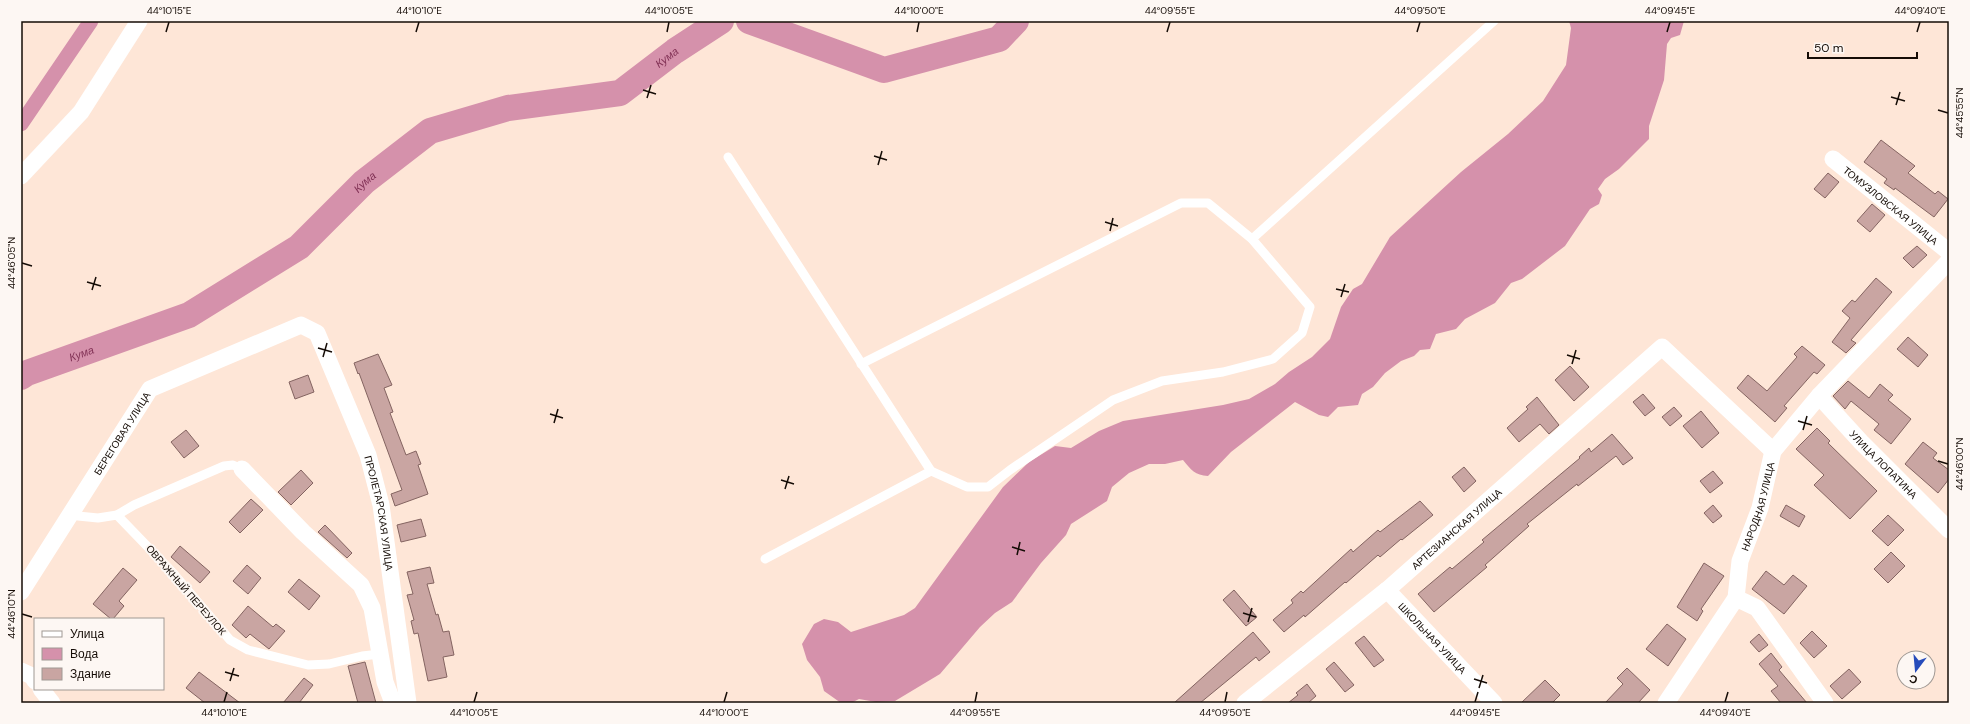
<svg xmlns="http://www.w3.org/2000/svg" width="1970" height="724" font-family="'DM Sans',sans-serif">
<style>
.water{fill:#d591ab}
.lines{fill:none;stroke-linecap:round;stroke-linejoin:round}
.canal{stroke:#d591ab;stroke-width:15}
.river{stroke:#d591ab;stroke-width:26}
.building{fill:#c9a5a2;stroke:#846461}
.service{stroke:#fff;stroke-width:9}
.minor{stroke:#fff;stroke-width:17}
.ticks{fill:none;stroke:#150c06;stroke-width:1.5}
.labels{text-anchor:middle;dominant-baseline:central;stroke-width:4;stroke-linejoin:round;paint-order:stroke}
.street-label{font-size:10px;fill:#150c06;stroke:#fdf7f3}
.water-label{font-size:11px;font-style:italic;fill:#833357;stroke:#fdf7f3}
.neatline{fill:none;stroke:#150c06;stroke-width:1.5}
.ticks-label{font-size:10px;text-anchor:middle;fill:#150c06}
</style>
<rect width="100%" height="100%" fill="#fee6d7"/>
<!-- water -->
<path class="water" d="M 1569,21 L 1684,21 L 1680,35 L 1671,38 L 1667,44 L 1664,80 L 1649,126 L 1649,139 L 1619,169 L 1605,179 L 1598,189 L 1602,195 L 1599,204 L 1590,209 L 1565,246 L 1522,279 L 1511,283 L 1495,303 L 1465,319 L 1456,329 L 1436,334 L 1430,349 L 1420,350 L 1414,356 L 1401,361 L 1385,373 L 1373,387 L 1362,394 L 1358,405 L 1338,407 L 1328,417 L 1319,415 L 1295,402 L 1231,452 L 1208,476 C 1195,475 1191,470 1183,460 L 1165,464 L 1149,464 L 1129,473 L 1112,487 L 1107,501 L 1071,524 L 1066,535 L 1041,563 L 1012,602 L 995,613 L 980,627 L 940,674 L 895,701 L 876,702 L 859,699 L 851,703 L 841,703 L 824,691 L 820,677 L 807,660 L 802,644 L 814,624 L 824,619 L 838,622 L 851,632 L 904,615 L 915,608 L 1003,487 L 1029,462 L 1055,446 L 1071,448 L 1099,431 L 1123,421 L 1223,405 L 1249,399 L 1275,384 L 1289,372 L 1312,357 L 1330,339 L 1341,307 L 1353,289 L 1362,284 L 1390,237 L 1461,172 L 1508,134 L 1543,101 L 1566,65 L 1571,28 Z"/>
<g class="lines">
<!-- canal -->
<polyline class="canal" points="21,124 91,21"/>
<!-- river -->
<g class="river">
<polyline points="749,21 884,70 999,39 1016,21"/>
<path id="s1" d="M 21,377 L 27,373 L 189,315 L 299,247 L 364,182 L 430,131 L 508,108 L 620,93 L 675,51 L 721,21"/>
</g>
</g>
<!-- building -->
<g class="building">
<polygon points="1881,140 1915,166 1908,173 1935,194 1938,191 1948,199 1934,217 1895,188 1894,190 1884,183 1887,179 1864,162"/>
<polygon points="1828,173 1839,182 1825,198 1814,189"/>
<polygon points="1872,204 1885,215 1870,232 1857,221"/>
<polygon points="1917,246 1927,255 1913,268 1903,258"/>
<polygon points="1876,278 1892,292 1851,340 1856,343 1846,353 1832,342 1850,318 1842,311 1852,300 1855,302"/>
<polygon points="1908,337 1928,355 1918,367 1897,349"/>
<polygon points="1802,346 1825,365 1817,374 1814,372 1784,406 1787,408 1775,422 1737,388 1748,375 1767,391 1797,357 1794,354"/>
<polygon points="378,354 392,385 384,388 393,412 390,413 406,455 416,451 421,464 418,465 428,494 395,506 391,494 402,490 359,373 358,374 354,363"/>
<polygon points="1570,366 1589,387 1574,401 1555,380"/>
<polygon points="308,375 314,392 295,399 289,382"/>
<polygon points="1848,381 1869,398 1880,384 1893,395 1888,400 1911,419 1891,444 1874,430 1879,424 1851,401 1845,409 1833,396"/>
<polygon points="1643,394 1655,408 1645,416 1633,402"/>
<polygon points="1537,397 1559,425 1549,434 1540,424 1519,442 1507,428 1528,409 1526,407"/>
<polygon points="1674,407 1682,416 1670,426 1662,417"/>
<polygon points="1701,411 1719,433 1702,448 1683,426"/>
<polygon points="1817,428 1830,441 1828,443 1877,491 1850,519 1814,485 1824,475 1796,449"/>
<polygon points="186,430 199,446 184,458 171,442"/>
<polygon points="1612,434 1633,458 1623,465 1616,456 1578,486 1577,484 1527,524 1529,526 1485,565 1487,567 1434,612 1418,594 1450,567 1452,569 1484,542 1482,540 1580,458 1579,457 1589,448 1591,452"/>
<polygon points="1923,442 1937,453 1933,458 1949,470 1949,479 1938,493 1905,464"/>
<polygon points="1464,467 1476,481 1464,492 1452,477"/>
<polygon points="301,470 313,483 291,505 278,492"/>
<polygon points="1713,471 1723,483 1710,493 1700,481"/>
<polygon points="251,499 263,510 240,533 229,522"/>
<polygon points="1420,501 1433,515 1402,540 1401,539 1380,557 1378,555 1346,583 1345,582 1305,617 1304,615 1284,632 1273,620 1293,603 1291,600 1301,591 1303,593 1351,549 1353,552 1378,530 1380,532"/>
<polygon points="1713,505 1722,516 1713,523 1704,513"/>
<polygon points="1786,505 1805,516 1799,527 1780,516"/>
<polygon points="1888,515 1904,530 1888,546 1872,531"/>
<polygon points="421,519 426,536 401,542 397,525"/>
<polygon points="325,525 352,553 347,558 318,532"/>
<polygon points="180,546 210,572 200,583 171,557"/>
<polygon points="1891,552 1905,566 1888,583 1874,569"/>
<polygon points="1704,563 1724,576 1701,609 1703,611 1697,621 1677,607"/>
<polygon points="247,565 261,578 248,594 233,581"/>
<polygon points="430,567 434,583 427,584 436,615 438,614 443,632 449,631 454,655 443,657 447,677 428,681 418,633 414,634 411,621 414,620 407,595 413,594 407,572"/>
<polygon points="123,568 137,580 119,601 124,606 113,619 111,619 93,604"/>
<polygon points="1766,571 1784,585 1793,575 1807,586 1784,614 1752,589"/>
<polygon points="299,579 320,596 309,610 288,592"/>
<polygon points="1234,590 1257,617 1246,626 1223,600"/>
<polygon points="248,606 273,627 276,624 285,631 269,649 250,634 246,638 232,625"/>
<polygon points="1667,624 1686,639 1668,666 1646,649"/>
<polygon points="1812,631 1827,646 1814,658 1800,643"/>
<polygon points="1253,632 1270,652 1259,661 1256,657 1200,703 1174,703"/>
<polygon points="1759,634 1768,645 1759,652 1750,642"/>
<polygon points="1364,636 1384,660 1374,667 1355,643"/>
<polygon points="1771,653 1782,667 1779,670 1807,703 1781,703 1771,691 1778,686 1759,664"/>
<polygon points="365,662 376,703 358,703 348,666"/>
<polygon points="1334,662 1354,685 1345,692 1326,669"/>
<polygon points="1627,668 1650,690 1638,703 1605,703 1623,684 1617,678"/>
<polygon points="1849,669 1861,682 1842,699 1830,686"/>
<polygon points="199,672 240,703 205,703 186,688"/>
<polygon points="304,678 313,685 299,703 283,703"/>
<polygon points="1545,680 1560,695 1552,703 1521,703"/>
<polygon points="1307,684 1316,696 1308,703 1288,703 1298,695 1296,693"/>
</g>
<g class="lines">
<!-- service -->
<g class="service">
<polyline points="728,157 931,471 765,559"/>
<polyline points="1252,239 1494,21"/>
<polyline points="861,364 1181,203 1208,203 1252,239 1310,307 1302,333 1273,359 1223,372 1162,381 1113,400 1010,470 988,487 967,487 931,471"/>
<polyline points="72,511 78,516 98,518 117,515 134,505 224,466 233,465 242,469"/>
<polyline points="117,515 173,573 230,640 248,650 308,665 329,664 362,656 380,654"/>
</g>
<!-- minor -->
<g class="minor">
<path id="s2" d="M 1833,159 L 1949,252"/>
<polyline points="21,176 81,112 139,21"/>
<path id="s3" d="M 1819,396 L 1861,442 L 1949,530"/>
<polyline points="242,469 303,532 361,585 372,608 385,682 393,703"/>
<path id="s4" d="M 1387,590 L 1494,703"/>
<path id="s5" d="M 21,592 L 150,389 L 301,325 L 317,333 L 368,455 L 381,505 L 408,703"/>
<polyline points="1736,598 1757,608 1825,703"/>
<polyline points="21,671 32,676 35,681"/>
<polyline points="41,689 52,703"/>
<path id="s6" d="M 1245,703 L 1387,590 L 1662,347 L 1773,451"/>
<path id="s7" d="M 1666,703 L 1736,598 L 1740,561 L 1760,508 L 1773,451 L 1819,396 L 1949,261"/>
</g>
</g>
<!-- ticks -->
<path class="ticks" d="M 166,32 L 169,22M 416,32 L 419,22M 667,32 L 669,22M 917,32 L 919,22M 1167,32 L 1170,22M 1417,32 L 1420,22M 1667,32 L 1670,22M 1917,32 L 1920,22M 643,90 L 656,94M 1891,97 L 1905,101M 647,98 L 651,85M 1896,105 L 1900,92M 1938,110 L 1948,113M 874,156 L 887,160M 878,165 L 882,151M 1105,222 L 1118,226M 1110,231 L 1113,218M 22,263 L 32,266M 87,282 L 101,286M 1336,289 L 1349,292M 92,290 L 96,277M 1341,297 L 1345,284M 318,348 L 332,352M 1567,355 L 1580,359M 323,357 L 327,343M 1572,364 L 1576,350M 550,414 L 563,418M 1798,421 L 1812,425M 554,423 L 558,409M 1803,430 L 1807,416M 1938,461 L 1948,464M 781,480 L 794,484M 785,489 L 789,476M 1012,547 L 1025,551M 1017,555 L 1020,542M 1243,613 L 1256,617M 22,614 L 32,617M 1248,622 L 1252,608M 225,672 L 239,676M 1474,679 L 1487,683M 230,681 L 234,668M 1479,688 L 1483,675M 224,702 L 227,692M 474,702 L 477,692M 724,702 L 727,692M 975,702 L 977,692M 1225,702 L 1227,692M 1475,702 L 1478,692M 1725,702 L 1728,692"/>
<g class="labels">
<!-- street labels -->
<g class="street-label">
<text stroke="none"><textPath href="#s2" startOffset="74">ТОМУЗЛОВСКАЯ УЛИЦА</textPath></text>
<text stroke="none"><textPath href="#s5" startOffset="188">БЕРЕГОВАЯ УЛИЦА</textPath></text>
<text stroke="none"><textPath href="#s3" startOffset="94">УЛИЦА ЛОПАТИНА</textPath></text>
<text stroke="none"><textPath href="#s7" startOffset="221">НАРОДНАЯ УЛИЦА</textPath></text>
<text stroke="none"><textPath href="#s5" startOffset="614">ПРОЛЕТАРСКАЯ УЛИЦА</textPath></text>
<text stroke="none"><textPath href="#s6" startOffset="274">АРТЕЗИАНСКАЯ УЛИЦА</textPath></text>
<text transform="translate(186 590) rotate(49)">ОВРАЖНЫЙ ПЕРЕУЛОК</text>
<text stroke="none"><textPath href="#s4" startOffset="66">ШКОЛЬНАЯ УЛИЦА</textPath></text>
</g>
<!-- water labels -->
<g class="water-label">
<text stroke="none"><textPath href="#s1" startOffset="737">Кума</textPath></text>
<text stroke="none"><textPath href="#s1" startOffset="401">Кума</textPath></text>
<text stroke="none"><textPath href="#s1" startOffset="65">Кума</textPath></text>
</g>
</g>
<!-- border -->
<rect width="1970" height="724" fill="none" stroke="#fdf7f3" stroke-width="44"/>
<!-- legend -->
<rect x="34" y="618" width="130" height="72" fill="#fdf7f3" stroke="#a09994"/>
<rect x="42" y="631" width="20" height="6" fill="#ffffff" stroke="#a09994"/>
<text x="70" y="638" font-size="12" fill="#150c06">Улица</text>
<rect x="42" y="648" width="20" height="12" fill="#d591ab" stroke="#a09994"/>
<text x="70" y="658" font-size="12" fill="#150c06">Вода</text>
<rect x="42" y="668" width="20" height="12" fill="#c9a5a2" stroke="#a09994"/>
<text x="70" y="678" font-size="12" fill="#150c06">Здание</text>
<!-- north arrow -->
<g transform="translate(1916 670) rotate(196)"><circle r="19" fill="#fdf7f3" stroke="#a09994"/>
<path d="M0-3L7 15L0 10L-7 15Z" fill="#274cbb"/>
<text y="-6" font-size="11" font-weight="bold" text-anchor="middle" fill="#150c06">С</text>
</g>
<!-- scale -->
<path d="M1808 52v6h109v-6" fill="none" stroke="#150c06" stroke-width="2"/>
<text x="1814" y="52" font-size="12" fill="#150c06" stroke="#fdf7f3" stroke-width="3" paint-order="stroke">50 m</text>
<rect x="22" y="22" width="1926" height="680" class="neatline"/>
<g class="ticks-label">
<text x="169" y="14">44°10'15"E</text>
<text x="419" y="14">44°10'10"E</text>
<text x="669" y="14">44°10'05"E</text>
<text x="919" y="14">44°10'00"E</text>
<text x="1170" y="14">44°09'55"E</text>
<text x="1420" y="14">44°09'50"E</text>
<text x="1670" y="14">44°09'45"E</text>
<text x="1920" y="14">44°09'40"E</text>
<text transform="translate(1959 113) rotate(-90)" y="4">44°45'55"N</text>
<text transform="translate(11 263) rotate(-90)" y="4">44°46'05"N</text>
<text transform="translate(1959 464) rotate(-90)" y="4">44°46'00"N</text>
<text transform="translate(11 614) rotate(-90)" y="4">44°46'10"N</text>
<text x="224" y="716">44°10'10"E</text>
<text x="474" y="716">44°10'05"E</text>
<text x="724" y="716">44°10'00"E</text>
<text x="975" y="716">44°09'55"E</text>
<text x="1225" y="716">44°09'50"E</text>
<text x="1475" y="716">44°09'45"E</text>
<text x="1725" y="716">44°09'40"E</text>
</g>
</svg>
